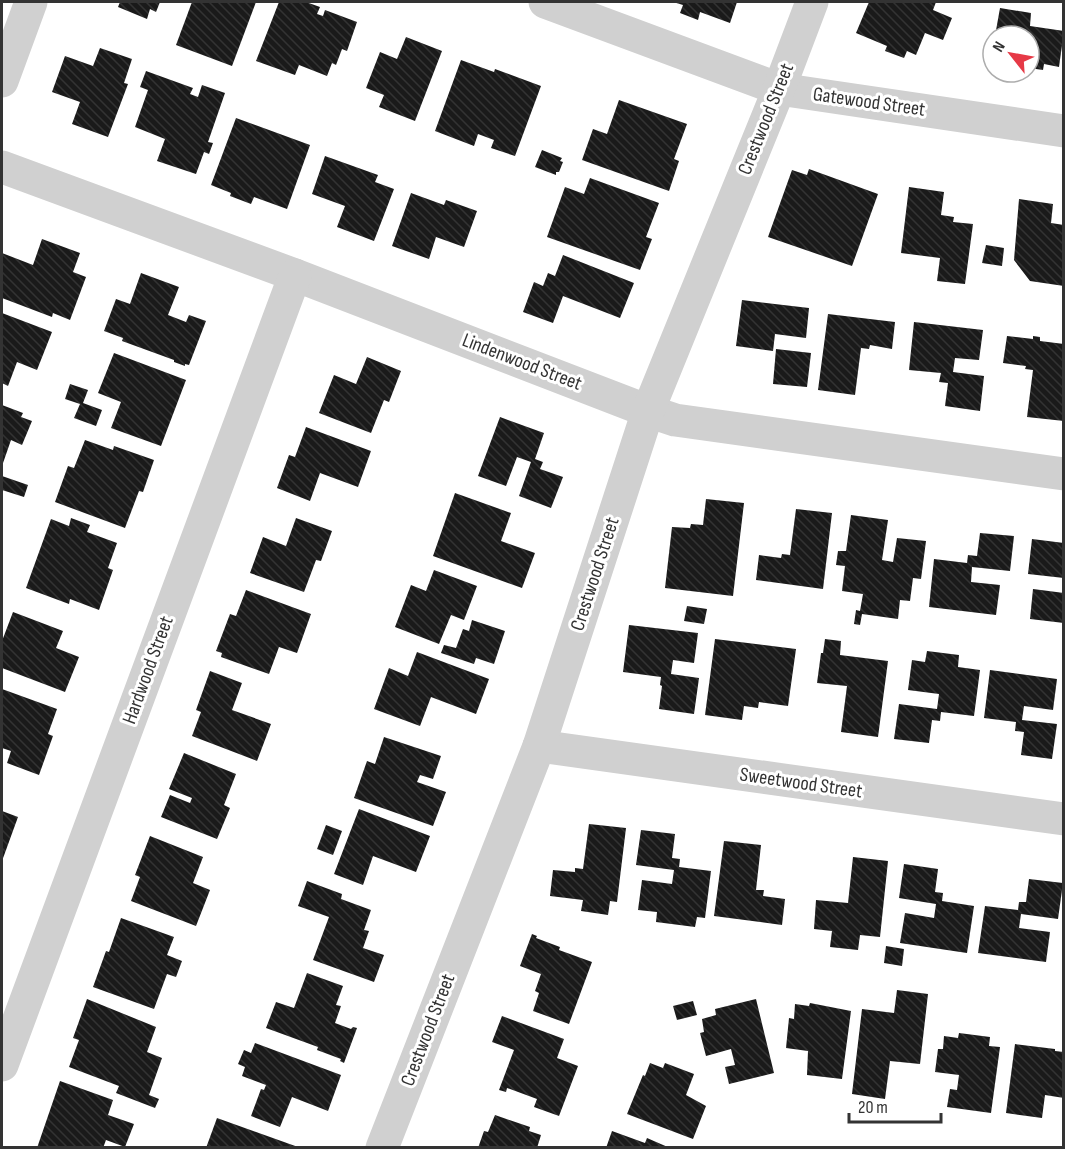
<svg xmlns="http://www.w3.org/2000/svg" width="1065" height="1149" font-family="'Sofia Sans Condensed',sans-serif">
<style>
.building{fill:url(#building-back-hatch)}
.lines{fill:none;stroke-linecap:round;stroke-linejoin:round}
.minor{stroke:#d0d0d0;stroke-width:33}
.labels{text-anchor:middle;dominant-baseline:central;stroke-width:6;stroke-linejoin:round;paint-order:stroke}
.street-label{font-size:20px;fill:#333;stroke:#fff}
</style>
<defs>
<pattern id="building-back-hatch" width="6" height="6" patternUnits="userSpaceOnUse" patternTransform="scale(1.5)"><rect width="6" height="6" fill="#1a1a1a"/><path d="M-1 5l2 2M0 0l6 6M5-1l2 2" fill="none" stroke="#333"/></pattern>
</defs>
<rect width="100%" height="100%" fill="#fff"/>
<!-- building -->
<g class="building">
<polygon points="120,2 160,2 156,12 150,9 147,19 118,7"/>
<polygon points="192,2 256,2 232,66 176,45"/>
<polygon points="279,2 306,2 320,7 317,14 323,16 325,10 357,22 347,51 342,49 336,65 332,63 327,76 299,65 295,75 256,61"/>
<polygon points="673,2 737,2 730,23 700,12 698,20 680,13 683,5"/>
<polygon points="869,2 936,2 933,10 952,18 943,40 925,33 916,55 907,51 904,58 885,51 887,46 856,33"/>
<polygon points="1000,8 1031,13 1030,26 1064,31 1059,67 1044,64 1043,70 1029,68 1029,36 995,36"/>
<polygon points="406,37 442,51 415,121 379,107 384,95 366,88 380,52 397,59"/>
<polygon points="100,48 132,59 124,83 128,84 108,137 72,124 80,102 52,92 65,56 93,66"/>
<polygon points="461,60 494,72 495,69 541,86 515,156 491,148 494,140 478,134 474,146 435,131"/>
<polygon points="146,71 193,88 190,94 198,97 202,85 225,93 208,142 213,143 209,154 204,152 196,174 157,161 165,139 135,127 148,90 140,87"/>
<polygon points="619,100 687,124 674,159 679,161 669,191 582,160 593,129 607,134"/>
<polygon points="236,118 310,145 287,209 254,197 251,204 230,196 231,193 211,185"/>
<polygon points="542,150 562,158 560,161 563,162 559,172 556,172 556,175 535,167"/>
<polygon points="325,156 378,175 375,182 394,189 374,241 337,227 345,206 312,194"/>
<polygon points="809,169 878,194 852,266 768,237 792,170 807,175"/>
<polygon points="590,178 659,203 646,237 652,239 640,270 547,237 565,187 584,194"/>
<polygon points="909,187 944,192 941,215 954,217 953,222 973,224 965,284 937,281 940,258 901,253"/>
<polygon points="411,193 444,205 446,200 477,211 464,247 436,237 429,259 392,246"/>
<polygon points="1019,199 1053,204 1051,223 1064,225 1064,286 1030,281 1014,260"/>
<polygon points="42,239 80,253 73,272 86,277 70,320 53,313 52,317 2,298 2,253 33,265"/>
<polygon points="986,245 1004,248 1002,266 982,263"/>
<polygon points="563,255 634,283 620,318 563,296 553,323 523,312 534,282 543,286 548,273 555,276"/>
<polygon points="141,273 179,287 168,315 186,322 189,315 206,321 189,365 185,364 185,366 174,362 174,360 122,341 123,338 104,331 116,299 130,304"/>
<polygon points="742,300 809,308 806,338 775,334 773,351 736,346"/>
<polygon points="2,313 52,332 37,370 17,362 8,386 2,383"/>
<polygon points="828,314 895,322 892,349 870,345 869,349 861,348 855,395 818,390"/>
<polygon points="914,322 983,330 979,360 955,358 953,372 984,376 980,411 945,406 948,383 939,382 941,373 909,370"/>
<polygon points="1007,336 1033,339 1033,336 1040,337 1040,341 1064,344 1064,421 1027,417 1033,370 1025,369 1026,366 1003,363"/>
<polygon points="776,349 811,353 807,387 773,384"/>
<polygon points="114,353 186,380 161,446 111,428 121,402 98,393"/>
<polygon points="367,357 401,371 389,402 384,400 371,433 319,413 334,375 356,384"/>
<polygon points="70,384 88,390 83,403 102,410 96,426 74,418 80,404 65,399"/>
<polygon points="2,405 23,413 21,417 32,421 22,445 11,440 2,466"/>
<polygon points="500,417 544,433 535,459 543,462 540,469 563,477 551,508 519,496 531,462 517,457 506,486 478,476"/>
<polygon points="306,427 371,451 358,487 320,473 310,501 277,488 289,455 295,457"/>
<polygon points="85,440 113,450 114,446 154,460 143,492 139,491 125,528 55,502 68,466 74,468"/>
<polygon points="2,476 28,485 24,497 2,490"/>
<polygon points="455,493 511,513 501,541 535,553 522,588 433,556"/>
<polygon points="706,499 744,503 733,596 665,588 672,527 690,528 691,524 703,525"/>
<polygon points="796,509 832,513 823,589 756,580 759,555 781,558 782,554 790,555"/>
<polygon points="851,515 888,520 882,560 893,562 897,538 926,541 921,579 913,578 910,601 900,600 898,619 862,614 860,625 854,624 856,610 860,611 863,594 842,591 845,566 836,565 838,551 846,551"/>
<polygon points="71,518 90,525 87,532 117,543 108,568 113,570 99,610 70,599 69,604 26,588 51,519 69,526"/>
<polygon points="296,518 332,531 321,561 316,560 304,592 250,573 263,537 286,546"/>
<polygon points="980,533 1014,536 1010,571 972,567 971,582 1000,585 996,615 929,607 934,559 967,563 968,555 977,556"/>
<polygon points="1032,539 1064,543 1064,578 1028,574"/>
<polygon points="434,570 477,586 464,620 451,615 439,644 395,627 411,585 426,591"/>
<polygon points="1033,589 1064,593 1064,623 1030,619"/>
<polygon points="246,590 311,614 297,653 279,647 269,674 221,657 222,653 216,651 230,614 236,616"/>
<polygon points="687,606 707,609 704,624 684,621"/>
<polygon points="13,612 63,631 56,648 79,657 65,692 2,668 2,641"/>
<polygon points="472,620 505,631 494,664 476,658 474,664 441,653 444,645 456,648 463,629 469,631"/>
<polygon points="629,625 698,633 694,663 673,660 671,674 699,678 694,714 659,709 662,686 660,685 661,677 623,672"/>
<polygon points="715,639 796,649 788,706 759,702 758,708 744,706 742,720 705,715"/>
<polygon points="825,639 841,641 840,655 888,661 878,737 841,732 847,686 817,683 821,653 823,653"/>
<polygon points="927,651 959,655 958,667 980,670 974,716 941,712 940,721 932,720 929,743 894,739 899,704 937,709 939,694 908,690 912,660 925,662"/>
<polygon points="417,652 489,679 476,714 431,697 420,726 374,709 389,668 408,676"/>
<polygon points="990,670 1057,679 1053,710 1024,706 1022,720 1057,724 1052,759 1021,755 1024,732 1015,731 1016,722 984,718"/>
<polygon points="210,671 242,683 232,710 271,724 257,761 192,736 201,712 196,710"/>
<polygon points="2,689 57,709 48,734 53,736 39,775 7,763 11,751 2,748"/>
<polygon points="384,737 441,756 433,779 420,775 417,782 446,792 433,826 354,798 367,761 375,764"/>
<polygon points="184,753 236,774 224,805 230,808 217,839 161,817 170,795 190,803 192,798 169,789"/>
<polygon points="359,809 430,836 416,872 373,856 363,885 334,874"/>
<polygon points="2,811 18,817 2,861"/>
<polygon points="589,824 626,828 617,902 610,901 608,915 581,911 583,900 550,896 553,870 575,872 575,868 583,869"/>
<polygon points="326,825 342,831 333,855 317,849"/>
<polygon points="641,830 675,834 672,858 680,859 679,867 711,871 705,918 697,917 695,927 656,922 657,912 638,910 642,880 672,884 674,870 636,865"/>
<polygon points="150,836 203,857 193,883 210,890 196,926 131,901 140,877 135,875"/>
<polygon points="724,841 761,845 756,890 764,890 763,896 785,899 782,925 714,916"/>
<polygon points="853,857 888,861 880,937 860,935 858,950 830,947 832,931 814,929 816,900 848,903"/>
<polygon points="904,864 938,869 935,892 943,893 942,901 974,906 967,953 900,943 905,913 934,918 936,904 899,898"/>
<polygon points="1029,879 1063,883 1058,919 1021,914 1019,928 1050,932 1046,962 978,953 985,906 1018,910 1019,902 1026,902"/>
<polygon points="307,881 342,894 341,899 371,910 364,930 369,931 363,948 384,955 374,982 313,960 329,917 298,906"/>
<polygon points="121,918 174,937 167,955 182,961 176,977 167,974 154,1009 93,987 106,951 109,952"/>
<polygon points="532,934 537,936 536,938 560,947 559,950 592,962 569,1024 533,1011 539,993 535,991 541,974 520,966"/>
<polygon points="886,946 904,949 902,966 884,963"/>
<polygon points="307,973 343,986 336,1005 341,1006 335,1023 351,1029 353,1027 357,1028 344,1063 340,1061 341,1059 317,1050 318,1047 266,1028 276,1002 294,1008"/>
<polygon points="897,990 928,994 920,1064 890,1061 885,1099 852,1094 862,1009 894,1013"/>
<polygon points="87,999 156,1027 147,1052 162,1058 149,1095 159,1099 155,1108 116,1093 119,1086 69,1067 79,1040 73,1038"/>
<polygon points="756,999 774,1073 729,1084 725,1067 735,1065 731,1049 706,1056 700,1033 704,1032 702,1019 716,1015 715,1009"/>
<polygon points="693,1001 697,1015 677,1020 673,1006"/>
<polygon points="810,1003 851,1011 842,1079 807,1075 808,1051 786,1048 789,1018 794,1019 795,1004 809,1006"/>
<polygon points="502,1016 564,1039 557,1058 578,1066 559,1116 534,1107 537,1099 507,1088 506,1092 499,1090 514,1050 492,1042"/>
<polygon points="959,1033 990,1037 989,1046 1000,1047 991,1113 947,1107 950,1089 957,1090 959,1075 935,1072 938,1049 943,1049 944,1036 958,1038"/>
<polygon points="255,1043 341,1075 328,1111 292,1097 280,1127 251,1116 261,1089 264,1090 266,1085 242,1076 245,1067 238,1064 244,1050 251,1053"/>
<polygon points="1015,1044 1055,1049 1055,1051 1064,1052 1064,1098 1045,1095 1042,1118 1006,1113"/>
<polygon points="650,1063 663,1068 665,1063 694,1074 686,1095 706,1106 693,1139 627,1114 643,1075 645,1076"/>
<polygon points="60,1081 113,1100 108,1115 134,1124 125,1147 106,1140 103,1148 37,1148"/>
<polygon points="495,1115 530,1127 529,1131 541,1135 537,1148 478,1148 484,1131 488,1132"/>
<polygon points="217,1118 298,1147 298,1148 206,1148"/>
<polygon points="612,1131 645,1143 647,1138 670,1148 606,1148"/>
</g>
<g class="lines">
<!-- minor -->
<g class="minor">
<polyline points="545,2 779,89 1064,131"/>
<polyline points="2,81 31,2"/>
<polyline points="2,167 295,275 648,411 675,420 1064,474"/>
<polyline points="539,746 1064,819"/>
<polyline points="2,1065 295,275"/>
<polyline points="382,1148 539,746 648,411 779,89 812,2"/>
</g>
</g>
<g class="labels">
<!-- street labels -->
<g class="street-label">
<text transform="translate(869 102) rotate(8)">Gatewood Street</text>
<text transform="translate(766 119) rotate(-68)">Crestwood Street</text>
<text transform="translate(522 362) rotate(21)">Lindenwood Street</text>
<text transform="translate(595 574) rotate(-72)">Crestwood Street</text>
<text transform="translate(148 670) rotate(-70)">Hardwood Street</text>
<text transform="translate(801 783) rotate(8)">Sweetwood Street</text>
<text transform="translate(428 1030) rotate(-69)">Crestwood Street</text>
</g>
</g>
<!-- border -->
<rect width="1065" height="1149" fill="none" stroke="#333333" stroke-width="6"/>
<!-- north arrow -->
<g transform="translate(1011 54) rotate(301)"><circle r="28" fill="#ffffff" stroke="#adadad" stroke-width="1.5"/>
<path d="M0-4.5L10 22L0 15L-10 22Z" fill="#e63946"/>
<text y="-9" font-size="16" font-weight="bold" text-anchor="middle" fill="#333333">N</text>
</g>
<!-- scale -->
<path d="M849 1113v9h92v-9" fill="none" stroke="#333333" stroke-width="3"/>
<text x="858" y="1113" font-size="18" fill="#333333" stroke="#ffffff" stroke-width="4.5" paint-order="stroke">20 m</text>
</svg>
